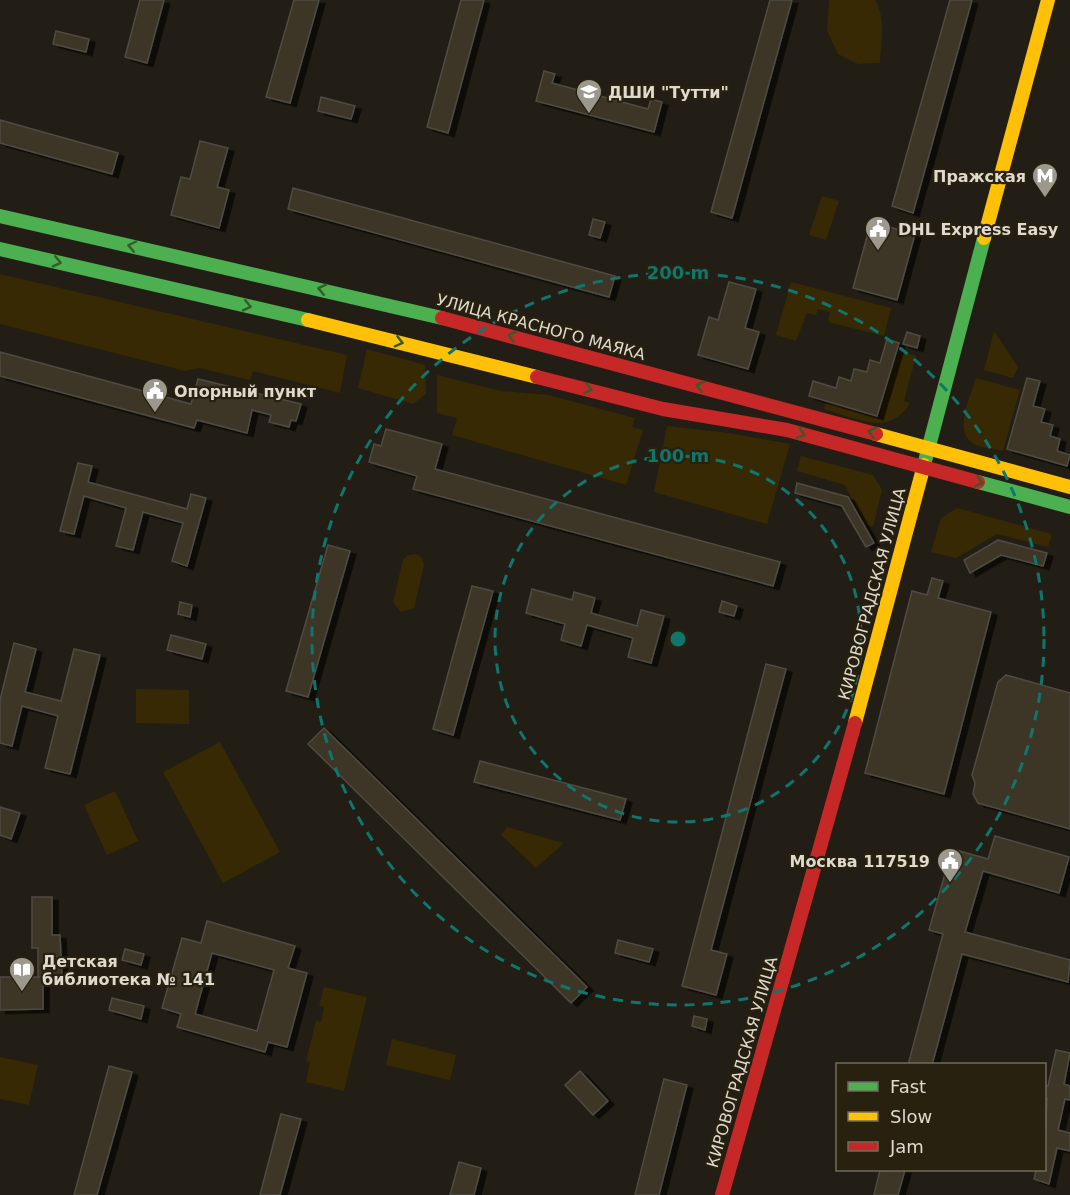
<svg xmlns="http://www.w3.org/2000/svg" width="1070" height="1195" font-family="'DejaVu Sans',sans-serif">
<style>
.green{fill:#372903}
.building{fill:#3c3625;stroke:#4f4b43;stroke-width:1.5;fill-rule:evenodd;filter:url(#shadow)}
.lines{fill:none;stroke-linecap:round;stroke-linejoin:round}
.fast{stroke:#4caf50;stroke-width:14}
.slow{stroke:#ffc107;stroke-width:14}
.jam{stroke:#c62828;stroke-width:14}
.oneway{stroke:#365a29}
.ring{fill:none;stroke:#0f766e;stroke-width:3;stroke-dasharray:10 8}
.labels{text-anchor:middle;dominant-baseline:central;stroke-width:4.5;stroke-linejoin:round;paint-order:stroke}
.poi-label{font-size:16px;font-weight:bold;fill:#dfdacf;stroke:#28210f;text-anchor:start}
.street-label{font-size:16px;fill:#dfdacf;stroke:#28210f}
.centre{fill:#0f766e;stroke:#28210f;stroke-width:3}
.ring-label{font-size:18px;text-anchor:middle;font-weight:bold;fill:#0f766e;stroke:#28210f;stroke-width:4.5;stroke-linejoin:round;paint-order:stroke}
</style>
<defs>
<filter id="shadow"><feDropShadow dx="6" dy="3.5" stdDeviation="0" flood-color="#0009"/></filter>
</defs>
<rect width="100%" height="100%" fill="#221e15"/>
<!-- green -->
<g class="green">
<path d="M 829,0 L 875,0 C 886,17 881,43 880,63 L 858,64 L 838,54 L 827,30 Z"/>
<polygon points="822,196 839,201 826,240 809,235"/>
<polygon points="0,274 347,355 340,393 253,371 250,380 199,368 185,371 0,324"/>
<polygon points="791,282 891,308 884,336 828,322 830,312 818,309 816,315 807,313 796,341 776,335"/>
<polygon points="994,331 1018,367 1013,378 984,370"/>
<polygon points="367,349 425,365 426,394 413,404 358,388"/>
<path d="M 897,350 L 916,356 L 904,401 L 910,403 C 889,438 856,418 824,409 L 826,402 L 879,417 Z"/>
<polygon points="437,375 501,391 548,395 635,418 632,427 643,430 626,485 452,435 457,418 437,413"/>
<path d="M 976,378 L 1020,390 L 1003,451 C 994,449 978,448 971,442 C 954,429 971,394 976,378 Z"/>
<polygon points="667,426 729,433 790,444 767,524 654,492"/>
<polygon points="801,456 873,475 882,490 873,527 865,525 845,485 797,471"/>
<polygon points="957,508 1052,534 1048,547 997,534 956,558 931,552 941,518"/>
<polygon points="416,554 422,558 424,565 414,608 401,612 393,602 403,560 408,555"/>
<polygon points="136,689 189,690 189,724 136,723"/>
<polygon points="220,742 280,852 223,883 163,772"/>
<polygon points="115,791 138,841 107,855 84,805"/>
<polygon points="507,827 564,843 536,868 501,835"/>
<polygon points="324,987 367,997 344,1091 306,1082 310,1062 306,1061 316,1021 321,1022 324,1007 319,1006"/>
<polygon points="392,1039 456,1055 450,1080 386,1065"/>
<polygon points="0,1057 38,1065 29,1105 0,1099"/>
</g>
<!-- building -->
<g class="building">
<polygon points="140,0 164,0 147,63 125,57"/>
<polygon points="294,0 319,0 290,103 266,97"/>
<polygon points="461,0 484,0 448,133 427,127"/>
<polygon points="770,0 792,0 732,218 711,212"/>
<polygon points="950,0 972,0 913,213 892,206"/>
<polygon points="56,31 89,39 86,52 53,44"/>
<polygon points="544,71 555,74 552,83 648,109 651,99 662,102 654,132 536,101"/>
<polygon points="321,97 355,106 351,119 318,111"/>
<polygon points="0,120 118,153 112,174 0,143"/>
<polygon points="200,141 228,148 217,187 229,190 219,228 171,215 181,177 190,179"/>
<polygon points="293,188 615,276 609,297 288,209"/>
<polygon points="593,219 605,222 600,238 589,235"/>
<polygon points="871,222 915,234 897,300 853,288"/>
<polygon points="729,282 756,289 745,328 759,332 748,369 698,355 709,317 718,320"/>
<polygon points="907,332 920,336 917,348 903,344"/>
<polygon points="887,339 899,343 877,416 809,396 813,381 836,388 839,377 851,381 854,369 867,372 870,360 880,363"/>
<polygon points="0,352 191,404 198,379 301,404 296,421 291,420 289,427 269,422 271,415 252,410 247,433 197,420 194,428 0,376"/>
<polygon points="1027,378 1040,381 1033,406 1045,409 1041,422 1053,425 1050,436 1060,439 1057,451 1070,455 1067,466 1007,449"/>
<polygon points="386,429 442,444 435,469 780,562 773,586 413,489 417,476 369,462 374,444 381,446"/>
<polygon points="78,463 92,466 88,482 187,509 191,494 206,498 187,566 172,561 183,523 143,512 133,550 116,546 126,508 84,496 74,534 60,531"/>
<polygon points="797,483 848,497 874,543 866,547 842,506 795,493"/>
<polygon points="998,540 1047,553 1043,566 1001,555 970,573 964,560"/>
<polygon points="328,545 350,551 308,697 286,691"/>
<polygon points="932,578 943,581 938,598 991,612 944,794 865,773 912,591 927,595"/>
<polygon points="472,586 493,591 453,735 433,729"/>
<polygon points="532,589 572,600 574,592 595,598 591,613 637,626 641,610 664,616 651,663 628,657 633,638 587,625 581,646 561,640 565,624 526,613"/>
<polygon points="722,601 737,606 734,616 719,612"/>
<polygon points="180,602 192,605 190,617 178,614"/>
<polygon points="171,635 206,644 202,659 167,650"/>
<polygon points="14,643 36,649 25,692 61,701 74,649 100,655 70,774 45,768 58,716 22,706 12,746 0,743 0,700"/>
<polygon points="766,664 786,669 711,950 727,954 716,995 682,986"/>
<polygon points="1006,675 1070,693 1070,829 978,803 973,794 975,783 972,775 998,682"/>
<polygon points="324,728 587,987 571,1003 308,744"/>
<polygon points="480,761 626,799 620,820 474,782"/>
<polygon points="0,807 20,813 11,839 0,835"/>
<polygon points="995,836 1069,857 1059,893 983,871 965,932 1070,960 1068,982 962,954 932,1065 908,1065 943,934 929,930 952,849 988,859"/>
<polygon points="32,897 52,897 52,935 60,935 62,977 38,977 38,948 32,948"/>
<path d="M 207,921 L 295,946 L 288,968 L 307,973 L 287,1047 L 268,1042 L 265,1052 L 177,1027 L 181,1014 L 162,1008 L 182,938 L 201,943 ZM 212,953 L 274,970 L 257,1031 L 195,1014 Z"/>
<polygon points="618,940 653,949 649,962 615,953"/>
<polygon points="125,949 144,954 141,965 122,960"/>
<polygon points="0,977 43,977 43,1009 0,1010"/>
<polygon points="112,998 144,1006 141,1019 109,1010"/>
<polygon points="694,1016 707,1019 705,1030 692,1026"/>
<polygon points="1056,1050 1070,1053 1064,1084 1070,1086 1070,1100 1065,1099 1058,1130 1070,1133 1070,1151 1057,1148 1049,1184 1034,1179 1036,1170 1044,1170 1047,1098 1044,1098 1044,1085 1048,1086"/>
<polygon points="109,1066 132,1072 97,1195 74,1195"/>
<polygon points="580,1071 608,1101 593,1115 565,1085"/>
<polygon points="664,1079 687,1085 659,1195 635,1195"/>
<polygon points="281,1114 301,1119 280,1195 260,1195"/>
<polygon points="459,1162 481,1168 474,1195 450,1195"/>
<polygon points="880,1170 905,1170 898,1195 874,1195"/>
</g>
<g class="lines">
<!-- fast -->
<g class="fast">
<polyline points="0,216 442,318"/>
<polyline points="0,249 308,320"/>
<polyline points="924,465 984,238"/>
<polyline points="978,482 1070,507"/>
</g>
<!-- slow -->
<g class="slow">
<polyline points="984,238 1048,0"/>
<polyline points="308,320 537,377"/>
<polyline points="876,434 1070,487"/>
<polyline points="855,723 924,465"/>
</g>
<!-- jam -->
<g class="jam">
<polyline points="442,318 876,434"/>
<polyline points="537,377 663,409 787,430 978,482"/>
<polyline points="722,1195 855,723"/>
</g>
</g>
<!-- one-way arrows -->
<defs><path id="oneway-chevron" d="M-2-3.5L2.5 0L-2 3.5" fill="none" stroke-width="1.6" stroke-linecap="round" stroke-linejoin="round" transform="scale(1.5)"/></defs>
<g class="oneway">
<use href="#oneway-chevron" transform="translate(132 246) rotate(-168)"/>
<use href="#oneway-chevron" transform="translate(57 262) rotate(13)"/>
<use href="#oneway-chevron" transform="translate(322 289) rotate(-167)"/>
<use href="#oneway-chevron" transform="translate(247 306) rotate(13)"/>
<use href="#oneway-chevron" transform="translate(512 336) rotate(-166)"/>
<use href="#oneway-chevron" transform="translate(399 342) rotate(14)"/>
<use href="#oneway-chevron" transform="translate(700 386) rotate(-165)"/>
<use href="#oneway-chevron" transform="translate(588 389) rotate(15)"/>
<use href="#oneway-chevron" transform="translate(872 432) rotate(-165)"/>
<use href="#oneway-chevron" transform="translate(801 434) rotate(16)"/>
<use href="#oneway-chevron" transform="translate(979 482) rotate(15)"/>
</g>
<!-- distance rings -->
<g class="ring">
<circle cx="678" cy="639" r="183"/>
<circle cx="678" cy="639" r="366"/>
</g>
<!-- icons -->
<defs>
<symbol id="school-pin" viewBox="-11 -11 22 30"><path d="M0 17L-7.5 6A9.5 9.5 0 1 1 7.5 6Z" fill="#9d988e" stroke="#28210f"/><path d="M0-5L7-2L0 1L-7-2ZM-4 1L0 2.5L4 1V4Q0 6-4 4Z" fill="#fff"/></symbol>
<symbol id="metro-pin" viewBox="-11 -11 22 30"><path d="M0 17L-7.5 6A9.5 9.5 0 1 1 7.5 6Z" fill="#9d988e" stroke="#28210f"/><path d="M-5.5 5V-5H-3L0 0L3-5H5.5V5H3V-.5L0 4L-3-.5V5Z" fill="#fff"/></symbol>
<symbol id="civic-pin" viewBox="-11 -11 22 30"><path d="M0 17L-7.5 6A9.5 9.5 0 1 1 7.5 6Z" fill="#9d988e" stroke="#28210f"/><path d="M-.6-6.5H3V-4.5H.6V-3L4-1V1h2V6H-6V1h2V-1L-.6-3ZM-1.2 2.5V6h2.4V2.5Z" fill="#fff"/></symbol>
<symbol id="library-pin" viewBox="-11 -11 22 30"><path d="M0 17L-7.5 6A9.5 9.5 0 1 1 7.5 6Z" fill="#9d988e" stroke="#28210f"/><path d="M-6-4Q-3-5.5-.7-3.5V5Q-3 3-6 4ZM6-4Q3-5.5 .7-3.5V5Q3 3 6 4Z" fill="#fff"/></symbol>
</defs>
<g fill-rule="evenodd">
<use href="#school-pin" x="574" y="77" width="30" height="40"/>
<use href="#metro-pin" x="1030" y="161" width="30" height="40"/>
<use href="#civic-pin" x="863" y="214" width="30" height="40"/>
<use href="#civic-pin" x="140" y="376" width="30" height="40"/>
<use href="#civic-pin" x="935" y="846" width="30" height="40"/>
<use href="#library-pin" x="7" y="955" width="30" height="40"/>
</g>
<g class="labels">
<!-- poi labels -->
<g class="poi-label">
<text x="608" y="92">ДШИ "Тутти"</text>
<text x="1026" y="176" text-anchor="end">Пражская</text>
<text x="898" y="229">DHL Express Easy</text>
<text x="174" y="391">Опорный пункт</text>
<text x="930" y="861" text-anchor="end">Москва 117519</text>
<text x="42" y="961">Детская<tspan x="42" dy="18">библиотека № 141</tspan></text>
</g>
<!-- street labels -->
<g class="street-label">
<text transform="translate(541 327) rotate(15)">УЛИЦА КРАСНОГО МАЯКА</text>
<text transform="translate(872 594) rotate(-75)">КИРОВОГРАДСКАЯ УЛИЦА</text>
<text transform="translate(742 1062) rotate(-74)">КИРОВОГРАДСКАЯ УЛИЦА</text>
</g>
</g>
<circle cx="678" cy="639" r="9" class="centre"/>
<g class="ring-label">
<text x="678" y="279">200 m</text>
<text x="678" y="462">100 m</text>
</g>
<!-- legend -->
<rect x="836" y="1063" width="210" height="108" fill="#28210f" stroke="#716b5c" stroke-width="1.5"/>
<rect x="848" y="1082" width="30" height="9" fill="#4caf50" stroke="#716b5c" stroke-width="1.5"/>
<text x="890" y="1093" font-size="18" fill="#dfdacf">Fast</text>
<rect x="848" y="1112" width="30" height="9" fill="#ffc107" stroke="#716b5c" stroke-width="1.5"/>
<text x="890" y="1123" font-size="18" fill="#dfdacf">Slow</text>
<rect x="848" y="1142" width="30" height="9" fill="#c62828" stroke="#716b5c" stroke-width="1.5"/>
<text x="890" y="1153" font-size="18" fill="#dfdacf">Jam</text>
</svg>
